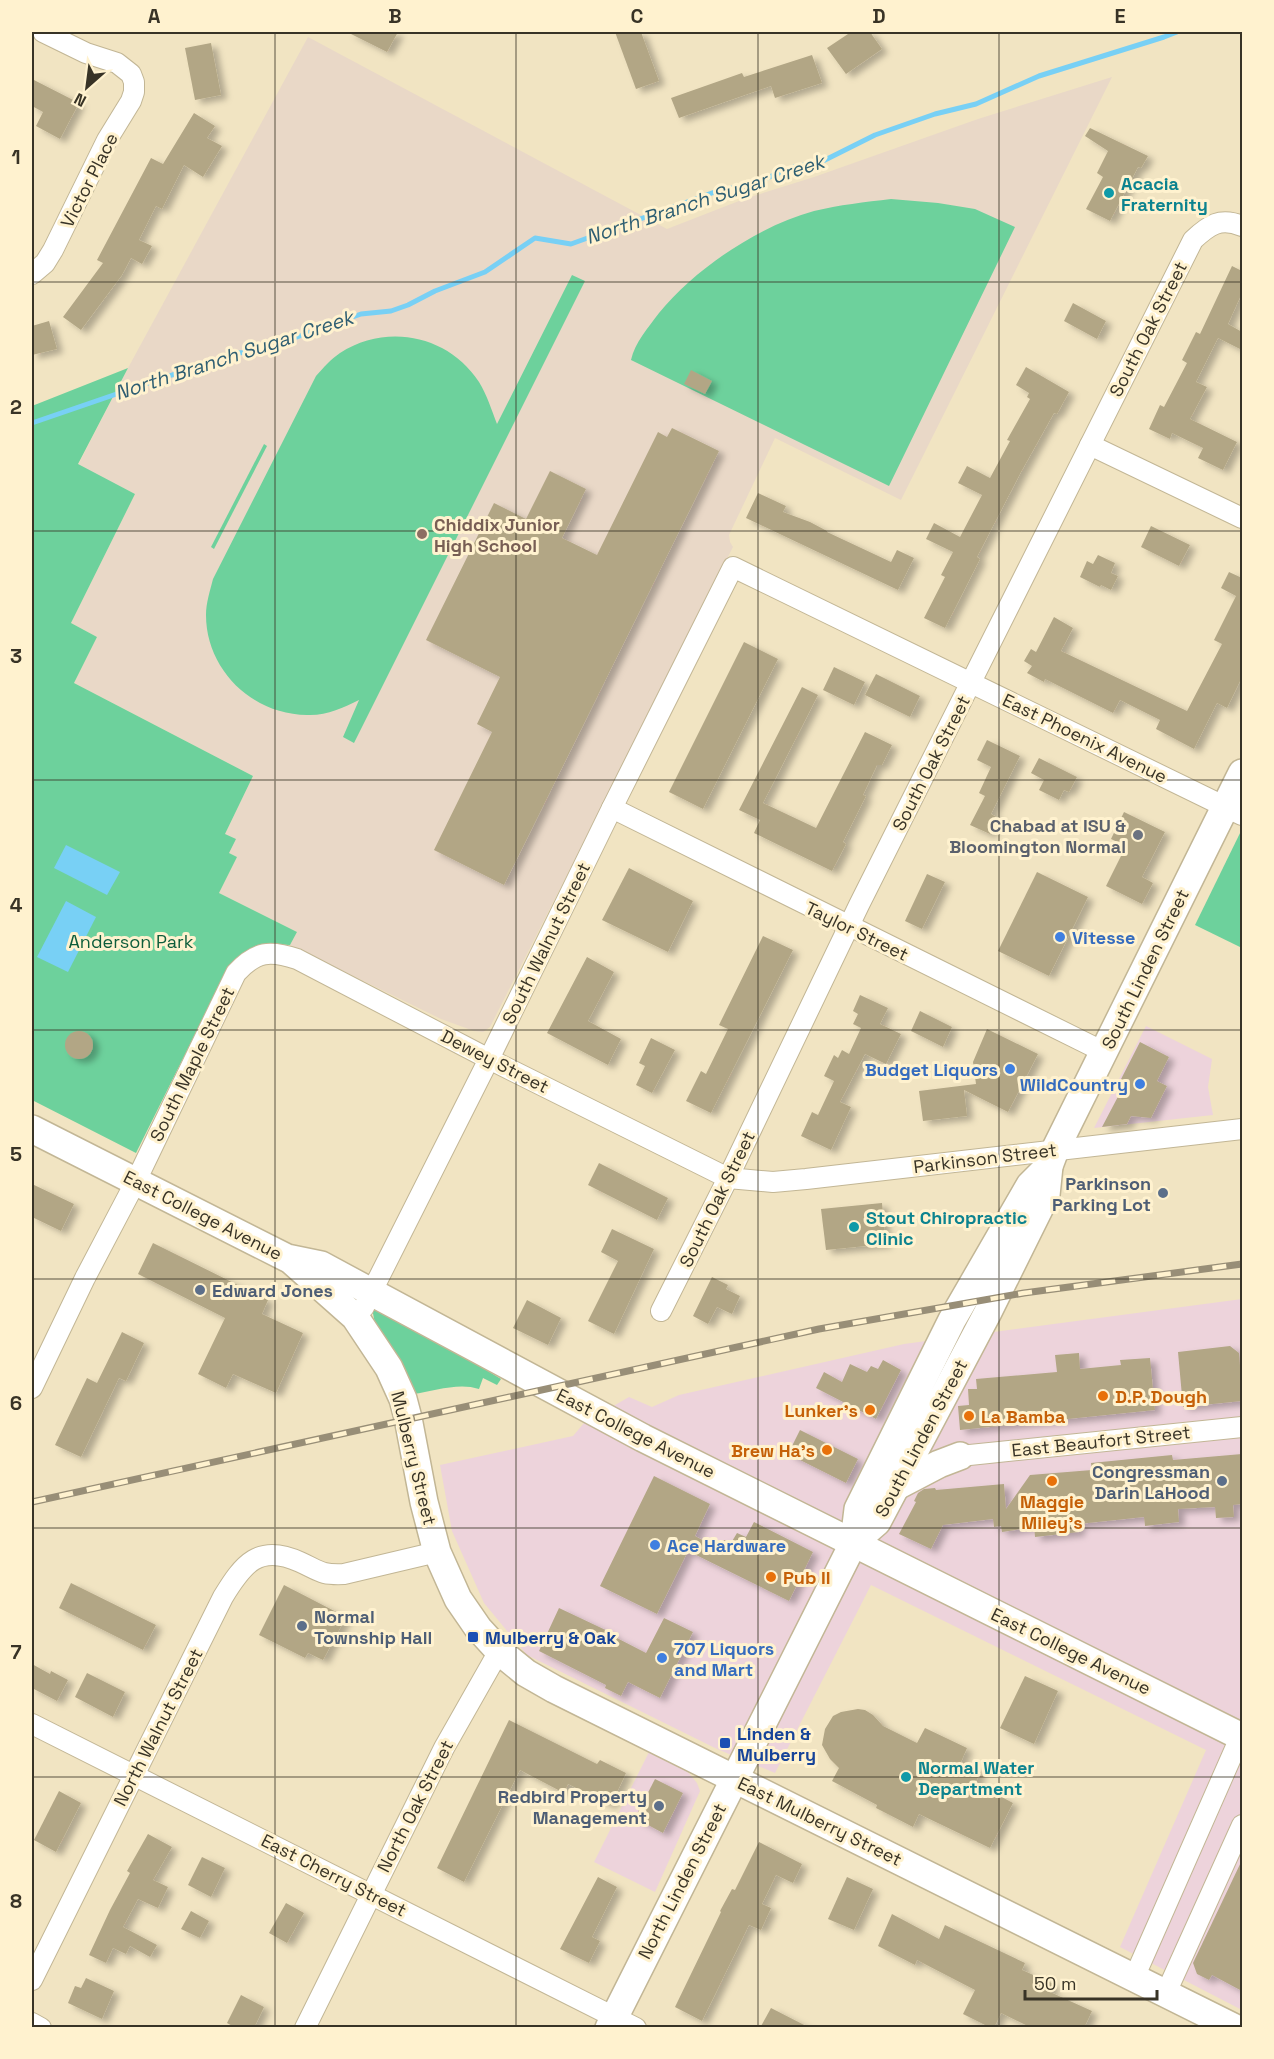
<svg xmlns="http://www.w3.org/2000/svg" width="1274" height="2059" font-family="'Space Grotesk',sans-serif">
<style>
.commercial{fill:#edd3db}
.education{fill:#e9d8c7}
.green{fill:#6dd19c}
.water{fill:#78d0f5}
.lines{fill:none;stroke-linecap:round;stroke-linejoin:round}
.stream{stroke:#78d0f5;stroke-width:5}
.building{fill:#b2a685;filter:url(#shadow)}
.minor-casing{stroke:#c2b695;stroke-width:22}
.secondary-casing{stroke:#c2b695;stroke-width:30}
.minor{stroke:#fff;stroke-width:20}
.secondary{stroke:#fff;stroke-width:27}
.rail-casing{stroke:#988e77;stroke-width:7}
.rail{stroke:#fff2cf;stroke-width:4.5;stroke-dasharray:14;stroke-linecap:butt}
.grid{fill:none;stroke:#383326;stroke-width:1.5;stroke-opacity:0.55}
.culture-dot{fill:#0f9aa8;stroke:#fff2cf;stroke-width:2}
.education-dot{fill:#8d6e63;stroke:#fff2cf;stroke-width:2}
.worship-dot{fill:#6b7280;stroke:#fff2cf;stroke-width:2}
.shop-dot{fill:#3f7fe0;stroke:#fff2cf;stroke-width:2}
.service-dot{fill:#5c6f8a;stroke:#fff2cf;stroke-width:2}
.food-dot{fill:#e8710a;stroke:#fff2cf;stroke-width:2}
.transit-dot{fill:#1a4fb4;stroke:#fff2cf;stroke-width:2}
.labels{text-anchor:middle;dominant-baseline:central;stroke-width:6;stroke-linejoin:round;paint-order:stroke}
.street-label{font-size:18px;fill:#383326;stroke:#fff2cf}
.culture-label{font-size:18px;font-weight:bold;fill:#0d838f;stroke:#fff2cf;text-anchor:start}
.education-label{font-size:18px;font-weight:bold;fill:#785e54;stroke:#fff2cf;text-anchor:start}
.worship-label{font-size:18px;font-weight:bold;fill:#5b616d;stroke:#fff2cf;text-anchor:end}
.shop-label{font-size:18px;font-weight:bold;fill:#366cbe;stroke:#fff2cf;text-anchor:start}
.park-label{font-size:18px;fill:#0d5d3b;stroke:#fff2cf}
.service-label{font-size:18px;font-weight:bold;fill:#4e5e75;stroke:#fff2cf;text-anchor:end}
.food-label{font-size:18px;font-weight:bold;fill:#c56008;stroke:#fff2cf;text-anchor:start}
.transit-label{font-size:18px;font-weight:bold;fill:#164399;stroke:#fff2cf;text-anchor:start}
.water-label{font-size:20px;font-style:italic;fill:#2e5e72;stroke:#fff2cf}
.neatline{fill:none;stroke:#383326;stroke-width:2}
.grid-label{font-size:20px;text-anchor:middle;font-weight:bold;fill:#383326}
</style>
<defs>
<filter id="shadow"><feDropShadow dx="6" dy="4" stdDeviation="3" flood-color="#0004"/></filter>
</defs>
<rect width="100%" height="100%" fill="#f1e4c2"/>
<!-- commercial -->
<g class="commercial">
<polygon points="1146,1026 1212,1059 1208,1087 1213,1115 1094,1128"/>
<polygon points="1242,1299 1242,2010 1120,1947 1206,1750 871,1585 775,1773 717,1749 527,1655 484,1603 452,1531 440,1465 573,1436 584,1423 629,1397 652,1407 679,1395 904,1344"/>
<polygon points="649,1752 687,1771 697,1783 700,1791 655,1892 594,1862"/>
</g>
<!-- education -->
<polygon class="education" points="308,37 667,229 744,199 814,177 978,119 1112,77 901,500 775,438 729,535 730,542 733,547 490,1027 483,1032 474,1031 441,1019 290,945 297,932 219,893 237,857 229,853 225,834 253,776 74,683 97,637 71,623 135,494 78,465 128,368"/>
<!-- green -->
<g class="green">
<path d="M 891,199 L 938,203 L 975,209 L 1015,227 L 889,486 L 631,360 C 635,342 648,328 659,313 C 695,269 758,226 814,211 C 839,205 865,202 891,199 Z"/>
<path d="M 572,275 L 585,281 L 354,743 L 343,737 L 359,700 C 343,708 326,716 307,715 C 253,715 206,670 206,615 C 206,603 210,591 213,579 L 316,376 C 323,368 331,359 340,353 C 387,323 448,335 479,382 C 487,395 492,411 497,424 Z"/>
<polygon points="128,368 78,464 135,494 71,623 97,637 74,683 253,776 225,834 236,839 229,853 237,857 219,893 297,932 290,945 269,944 227,970 136,1153 32,1100 32,406"/>
<polygon points="264,444 267,446 214,549 211,547"/>
<polygon points="1242,829 1242,948 1195,925"/>
<path d="M 374,1305 L 426,1333 L 501,1379 L 497,1385 L 483,1378 L 479,1389 C 459,1382 434,1391 413,1394 L 375,1324 L 372,1308 Z"/>
</g>
<!-- water -->
<g class="water">
<polygon points="66,845 120,872 107,895 54,868"/>
<polygon points="66,901 96,917 68,972 37,957"/>
</g>
<g class="lines">
<!-- stream -->
<polyline class="stream" points="32,423 236,353 255,352 361,314 391,311 408,305 435,291 485,272 535,238 571,244 723,189 745,187 794,167 821,162 875,135 935,114 976,104 1039,76 1164,37 1177,32"/>
</g>
<!-- building -->
<g class="building">
<polygon points="347,32 398,32 387,52"/>
<polygon points="615,32 641,32 659,81 636,89"/>
<polygon points="851,32 870,32 882,49 846,74 827,48"/>
<polygon points="211,43 221,95 195,100 185,48"/>
<polygon points="812,55 822,83 775,98 771,86 679,118 671,98 742,73 744,77"/>
<polygon points="32,79 79,103 60,139 36,126 43,112 32,106"/>
<polygon points="194,113 215,126 207,138 222,146 203,177 184,165 162,209 156,206 139,240 152,246 142,264 131,258 122,275 81,330 63,317 103,263 97,260 151,158 163,164"/>
<polygon points="1090,128 1148,156 1141,168 1138,167 1110,221 1086,209 1103,177 1097,173 1108,151 1085,136"/>
<polygon points="1232,266 1242,271 1242,293 1228,324 1242,332 1242,350 1218,338 1196,382 1207,387 1190,419 1237,442 1223,470 1198,458 1203,448 1172,433 1170,439 1149,429 1160,405 1164,407 1187,363 1182,360 1196,332 1200,334"/>
<polygon points="1073,303 1106,321 1097,339 1064,321"/>
<polygon points="49,321 57,349 32,355 32,326"/>
<polygon points="1026,367 1069,392 1057,414 1054,413 1021,472 977,557 980,559 945,628 924,618 945,577 941,575 953,552 926,539 934,523 960,537 982,495 958,483 967,466 990,478 1010,441 1007,440 1030,399 1027,397 1029,393 1016,385"/>
<polygon points="691,370 712,381 705,394 684,384"/>
<polygon points="672,428 719,451 504,885 434,850 492,732 477,724 500,677 426,640 494,503 526,519 550,471 586,489 562,538 597,555 658,432 667,437"/>
<polygon points="758,493 786,506 783,512 810,522 827,531 827,532 891,562 897,550 914,558 898,590 746,518"/>
<polygon points="1151,526 1190,545 1179,566 1141,547"/>
<polygon points="1098,555 1115,563 1111,573 1118,576 1111,590 1101,585 1100,587 1080,577 1087,561 1093,564"/>
<polygon points="1229,572 1242,578 1242,677 1227,708 1217,703 1194,749 1156,729 1160,720 1120,700 1113,713 1045,679 1044,682 1027,673 1032,666 1024,661 1031,649 1036,652 1054,617 1073,628 1061,651 1187,711 1222,644 1214,640 1236,596 1221,588"/>
<polygon points="744,642 778,659 703,809 669,792"/>
<polygon points="834,667 865,682 854,705 823,690"/>
<polygon points="876,674 920,696 910,717 865,695"/>
<polygon points="802,687 818,695 763,803 816,828 865,732 892,745 882,765 877,765 863,795 866,796 843,842 846,844 832,871 754,833 760,820 739,810"/>
<polygon points="987,740 1020,756 991,814 998,818 990,834 970,825 985,796 979,793 991,767 977,760"/>
<polygon points="1039,758 1077,777 1069,792 1064,790 1059,800 1039,790 1044,780 1031,773"/>
<polygon points="1124,812 1165,832 1142,877 1153,883 1142,904 1106,886 1126,846 1111,839"/>
<polygon points="629,868 693,901 668,952 602,920"/>
<polygon points="1037,872 1088,897 1049,976 998,951"/>
<polygon points="927,874 945,882 922,929 905,921"/>
<polygon points="763,936 793,950 711,1113 686,1101 701,1071 706,1074 728,1029 719,1025"/>
<polygon points="587,957 614,972 588,1021 621,1039 608,1065 547,1033"/>
<polygon points="860,995 888,1008 880,1024 901,1034 886,1064 865,1054 840,1102 851,1107 831,1150 801,1136 812,1112 818,1115 834,1081 824,1076 834,1055 838,1058 842,1050 849,1054 861,1028 853,1024 858,1014 853,1011"/>
<polygon points="920,1011 952,1027 943,1047 911,1031"/>
<polygon points="987,1029 1038,1054 1008,1112 964,1090 967,1116 923,1121 919,1091 976,1084 973,1062"/>
<circle cx="79" cy="1045" r="14"/>
<polygon points="651,1038 675,1050 652,1093 636,1085 645,1066 639,1063"/>
<polygon points="1140,1042 1169,1057 1157,1081 1167,1086 1151,1118 1131,1116 1127,1124 1102,1127 1122,1089 1117,1087"/>
<polygon points="599,1163 668,1198 657,1220 588,1185"/>
<polygon points="32,1184 74,1204 61,1231 32,1217"/>
<polygon points="882,1203 886,1244 826,1250 821,1209"/>
<polygon points="612,1229 654,1249 614,1334 588,1321 618,1261 601,1252"/>
<polygon points="153,1243 268,1300 262,1314 303,1333 276,1393 233,1374 226,1388 198,1374 225,1318 138,1274"/>
<polygon points="712,1277 728,1285 726,1289 740,1296 732,1314 717,1307 708,1324 693,1316"/>
<polygon points="527,1300 561,1318 548,1345 513,1328"/>
<polygon points="122,1332 144,1343 126,1381 119,1378 81,1457 55,1445 87,1378 97,1383"/>
<polygon points="1230,1346 1239,1353 1240,1366 1242,1365 1242,1401 1183,1407 1178,1352"/>
<polygon points="1079,1353 1080,1369 1121,1365 1120,1360 1150,1358 1155,1410 960,1430 958,1406 969,1405 968,1389 977,1389 976,1379 1057,1372 1055,1355"/>
<polygon points="883,1360 901,1370 876,1419 816,1388 824,1372 842,1382 850,1364 867,1372 871,1366 878,1369"/>
<polygon points="800,1430 858,1459 846,1483 788,1454"/>
<polygon points="1242,1454 1242,1504 1233,1505 1234,1517 1216,1518 1215,1507 1178,1509 1179,1522 1145,1526 1144,1517 1079,1524 1079,1532 1035,1537 1034,1527 1002,1532 1001,1526 994,1527 993,1519 943,1525 931,1549 899,1534 916,1502 914,1501 918,1493 924,1489 935,1488 936,1490 1004,1484 1006,1509 1030,1475 1092,1470 1091,1463 1172,1455 1173,1460"/>
<polygon points="654,1476 710,1504 695,1536 719,1549 724,1540 731,1543 737,1533 746,1537 754,1522 813,1552 789,1601 688,1551 657,1614 600,1586"/>
<polygon points="71,1583 156,1625 143,1650 59,1608"/>
<polygon points="284,1585 346,1617 323,1660 308,1653 305,1658 259,1635"/>
<polygon points="559,1608 614,1634 613,1636 646,1653 664,1618 693,1632 660,1698 628,1682 621,1696 605,1688 606,1685 539,1651"/>
<polygon points="32,1664 50,1674 51,1671 68,1680 57,1701 32,1688"/>
<polygon points="87,1673 125,1692 113,1717 75,1697"/>
<polygon points="1025,1676 1058,1691 1034,1744 1000,1728"/>
<polygon points="858,1709 865,1710 873,1715 883,1726 917,1743 925,1728 967,1748 961,1762 981,1772 975,1783 1013,1803 990,1848 919,1814 913,1827 876,1808 877,1805 832,1781 839,1768 830,1759 822,1745 825,1729 833,1716 841,1712"/>
<polygon points="509,1720 597,1764 600,1760 626,1773 611,1805 568,1784 564,1793 520,1770 464,1882 437,1868"/>
<polygon points="655,1779 683,1793 663,1833 635,1818"/>
<polygon points="59,1791 81,1803 56,1852 34,1840"/>
<polygon points="148,1834 172,1847 153,1880 168,1887 158,1908 138,1899 123,1927 157,1945 150,1957 130,1946 126,1954 113,1948 106,1963 89,1955 110,1910 130,1873 127,1871"/>
<polygon points="759,1842 802,1864 793,1883 776,1875 762,1904 771,1908 761,1930 749,1925 702,2021 675,2007 721,1912 720,1911 732,1889 735,1890"/>
<polygon points="202,1857 225,1868 211,1897 188,1885"/>
<polygon points="1242,1860 1242,1991 1212,1975 1209,1980 1197,1974 1193,1963"/>
<polygon points="598,1877 617,1887 592,1937 600,1941 589,1963 560,1949"/>
<polygon points="847,1877 873,1889 854,1930 828,1919"/>
<polygon points="286,1903 304,1913 287,1943 269,1933"/>
<polygon points="191,1911 209,1921 200,1938 181,1929"/>
<polygon points="892,1914 939,1939 945,1925 1025,1963 1022,1970 1054,1984 1050,1992 1092,2011 1084,2028 1032,2028 1001,2013 994,2028 991,2028 963,2014 975,1990 917,1960 915,1965 878,1946"/>
<polygon points="86,1978 114,1991 102,2019 68,2003 75,1986 81,1988"/>
<polygon points="241,1995 264,2007 254,2028 236,2028 227,2023"/>
<polygon points="771,2008 810,2028 760,2028"/>
</g>
<g class="lines">
<defs>
<g id="minor">
<polyline points="32,274 45,263 53,250 107,140 131,101 134,92 134,82 131,74 117,63 86,53 43,32"/>
<polyline points="1090,445 1242,518"/>
<polyline points="612,808 1104,1052"/>
<path d="M 661,1311 L 728,1178 L 859,905 L 1193,240 C 1209,225 1220,217 1242,226"/>
<polyline points="355,1317 364,1307 489,1059 612,808 733,567 1242,815"/>
<path d="M 32,1388 L 85,1278 L 136,1181 L 236,973 C 256,951 270,950 297,959 L 489,1059 L 728,1178 L 773,1182 L 806,1179 L 1242,1129"/>
<polyline points="960,1456 1242,1427"/>
<polyline points="32,1724 636,2028"/>
<polyline points="1134,1978 1242,1733"/>
<path d="M 32,1980 L 223,1597 C 243,1564 259,1543 300,1562 C 320,1571 320,1575 344,1574 L 437,1552"/>
<polyline points="1166,1993 1242,1825"/>
<polyline points="32,2023 41,2028"/>
<polyline points="305,2028 444,1748 499,1651"/>
</g>
<g id="secondary">
<polyline points="32,1129 287,1258 321,1265 643,1438 1242,1737"/>
<polyline points="293,1262 355,1317 389,1368 403,1399 408,1418 424,1502 437,1552 458,1599 478,1628 499,1651 526,1673 554,1689 1235,2028"/>
<polyline points="895,1487 939,1464 960,1456"/>
<polyline points="854,1542 877,1522 987,1314 1046,1195 1049,1166 1055,1150 1242,773"/>
<polyline points="609,2028 854,1542 858,1509 952,1320 1030,1185 1049,1166"/>
</g>
</defs>
<!-- minor casing -->
<use href="#minor" class="minor-casing"/>
<!-- secondary casing -->
<use href="#secondary" class="secondary-casing"/>
<!-- minor -->
<use href="#minor" class="minor"/>
<!-- secondary -->
<use href="#secondary" class="secondary"/>
<defs>
<polyline id="rail" points="32,1502 819,1329 1024,1293 1242,1264"/>
</defs>
<!-- rail casing -->
<use href="#rail" class="rail-casing"/>
<!-- rail -->
<use href="#rail" class="rail"/>
</g>
<!-- grid -->
<path class="grid" d="M 275,32 L 275,2028M 516,32 L 516,2028M 758,32 L 758,2028M 999,32 L 999,2028M 32,282 L 1242,282M 32,531 L 1242,531M 32,780 L 1242,780M 32,1030 L 1242,1030M 32,1279 L 1242,1279M 32,1528 L 1242,1528M 32,1777 L 1242,1777"/>
<!-- markers -->
<g class="culture-dot">
<circle cx="1109" cy="193" r="6"/>
<circle cx="854" cy="1227" r="6"/>
<circle cx="906" cy="1777" r="6"/>
</g>
<circle class="education-dot" cx="422" cy="534" r="6"/>
<circle class="worship-dot" cx="1138" cy="835" r="6"/>
<g class="shop-dot">
<circle cx="1060" cy="937" r="6"/>
<circle cx="1010" cy="1069" r="6"/>
<circle cx="1140" cy="1084" r="6"/>
<circle cx="655" cy="1545" r="6"/>
<circle cx="662" cy="1658" r="6"/>
</g>
<g class="service-dot">
<circle cx="1163" cy="1193" r="6"/>
<circle cx="200" cy="1290" r="6"/>
<circle cx="1222" cy="1481" r="6"/>
<circle cx="302" cy="1626" r="6"/>
<circle cx="659" cy="1806" r="6"/>
</g>
<g class="food-dot">
<circle cx="1103" cy="1396" r="6"/>
<circle cx="870" cy="1410" r="6"/>
<circle cx="969" cy="1416" r="6"/>
<circle cx="827" cy="1450" r="6"/>
<circle cx="1052" cy="1481" r="6"/>
<circle cx="771" cy="1577" r="6"/>
</g>
<g class="transit-dot">
<rect x="467" y="1631" width="12" height="12" rx="3"/>
<rect x="719" y="1737" width="12" height="12" rx="3"/>
</g>
<g class="labels">
<!-- street labels -->
<g class="street-label">
<text transform="translate(89 180) rotate(-63)">Victor Place</text>
<text transform="translate(1148 329) rotate(-63)">South Oak Street</text>
<text transform="translate(1085 738) rotate(26)">East Phoenix Avenue</text>
<text transform="translate(931 763) rotate(-63)">South Oak Street</text>
<text transform="translate(857 931) rotate(26)">Taylor Street</text>
<text transform="translate(546 943) rotate(-64)">South Walnut Street</text>
<text transform="translate(1145 969) rotate(-64)">South Linden Street</text>
<text transform="translate(495 1061) rotate(27)">Dewey Street</text>
<text transform="translate(192 1064) rotate(-64)">South Maple Street</text>
<text transform="translate(985 1158) rotate(-7)">Parkinson Street</text>
<text transform="translate(717 1199) rotate(-64)">South Oak Street</text>
<text transform="translate(203 1215) rotate(27)">East College Avenue</text>
<text transform="translate(636 1433) rotate(27)">East College Avenue</text>
<text transform="translate(921 1438) rotate(-62)">South Linden Street</text>
<text transform="translate(1101 1441) rotate(-6)">East Beaufort Street</text>
<text transform="translate(414 1458) rotate(76)">Mulberry Street</text>
<text transform="translate(1071 1651) rotate(26)">East College Avenue</text>
<text transform="translate(158 1727) rotate(-63)">North Walnut Street</text>
<text transform="translate(415 1806) rotate(-63)">North Oak Street</text>
<text transform="translate(820 1821) rotate(26)">East Mulberry Street</text>
<text transform="translate(334 1875) rotate(27)">East Cherry Street</text>
<text transform="translate(682 1881) rotate(-63)">North Linden Street</text>
</g>
<!-- culture labels -->
<g class="culture-label">
<text x="1121" y="183">Acacia<tspan x="1121" dy="21">Fraternity</tspan></text>
<text x="866" y="1217">Stout Chiropractic<tspan x="866" dy="21">Clinic</tspan></text>
<text x="918" y="1767">Normal Water<tspan x="918" dy="21">Department</tspan></text>
</g>
<!-- education labels -->
<g class="education-label">
<text x="434" y="524">Chiddix Junior<tspan x="434" dy="21">High School</tspan></text>
</g>
<!-- worship labels -->
<g class="worship-label">
<text x="1126" y="825">Chabad at ISU &amp;<tspan x="1126" dy="21">Bloomington Normal</tspan></text>
</g>
<!-- shop labels -->
<g class="shop-label">
<text x="1072" y="937">Vitesse</text>
<text x="998" y="1069" text-anchor="end">Budget Liquors</text>
<text x="1128" y="1084" text-anchor="end">WildCountry</text>
<text x="667" y="1545">Ace Hardware</text>
<text x="674" y="1648">707 Liquors<tspan x="674" dy="21">and Mart</tspan></text>
</g>
<!-- park labels -->
<g class="park-label">
<text x="131" y="941">Anderson Park</text>
</g>
<!-- service labels -->
<g class="service-label">
<text x="1151" y="1183">Parkinson<tspan x="1151" dy="21">Parking Lot</tspan></text>
<text x="212" y="1290" text-anchor="start">Edward Jones</text>
<text x="1210" y="1471">Congressman<tspan x="1210" dy="21">Darin LaHood</tspan></text>
<text x="314" y="1616" text-anchor="start">Normal<tspan x="314" dy="21">Township Hall</tspan></text>
<text x="647" y="1796">Redbird Property<tspan x="647" dy="21">Management</tspan></text>
</g>
<!-- food labels -->
<g class="food-label">
<text x="1115" y="1396">D.P. Dough</text>
<text x="858" y="1410" text-anchor="end">Lunker's</text>
<text x="981" y="1416">La Bamba</text>
<text x="815" y="1450" text-anchor="end">Brew Ha's</text>
<text x="1052" y="1501" text-anchor="middle">Maggie<tspan x="1052" dy="21">Miley's</tspan></text>
<text x="783" y="1577">Pub II</text>
</g>
<!-- transit labels -->
<g class="transit-label">
<text x="485" y="1637">Mulberry &amp; Oak</text>
<text x="737" y="1733">Linden &amp;<tspan x="737" dy="21">Mulberry</tspan></text>
</g>
<!-- water labels -->
<g class="water-label">
<text transform="translate(705 199) rotate(-18)">North Branch Sugar Creek</text>
<text transform="translate(234 355) rotate(-18)">North Branch Sugar Creek</text>
</g>
</g>
<!-- border -->
<rect width="1274" height="2059" fill="none" stroke="#fff2cf" stroke-width="66"/>
<!-- north arrow -->
<g transform="translate(87 87) rotate(208)" stroke="#fff2cf" stroke-width="4.5" paint-order="stroke">
<path d="M0-4.5L10 22L0 15L-10 22Z" fill="#383326"/>
<text y="-9" font-size="16" font-weight="bold" text-anchor="middle" fill="#383326">N</text>
</g>
<!-- scale -->
<path d="M1025 1990v9h132v-9" fill="none" stroke="#383326" stroke-width="3"/>
<text x="1034" y="1990" font-size="18" fill="#383326" stroke="#fff2cf" stroke-width="4.5" paint-order="stroke">50 m</text>
<rect x="33" y="33" width="1208" height="1993" class="neatline"/>
<g class="grid-label">
<text x="154" y="23">A</text>
<text x="395" y="23">B</text>
<text x="637" y="23">C</text>
<text x="879" y="23">D</text>
<text x="1120" y="23">E</text>
<text x="16" y="164">1</text>
<text x="16" y="414">2</text>
<text x="16" y="663">3</text>
<text x="16" y="912">4</text>
<text x="16" y="1161">5</text>
<text x="16" y="1410">6</text>
<text x="16" y="1659">7</text>
<text x="16" y="1908">8</text>
</g>
</svg>
